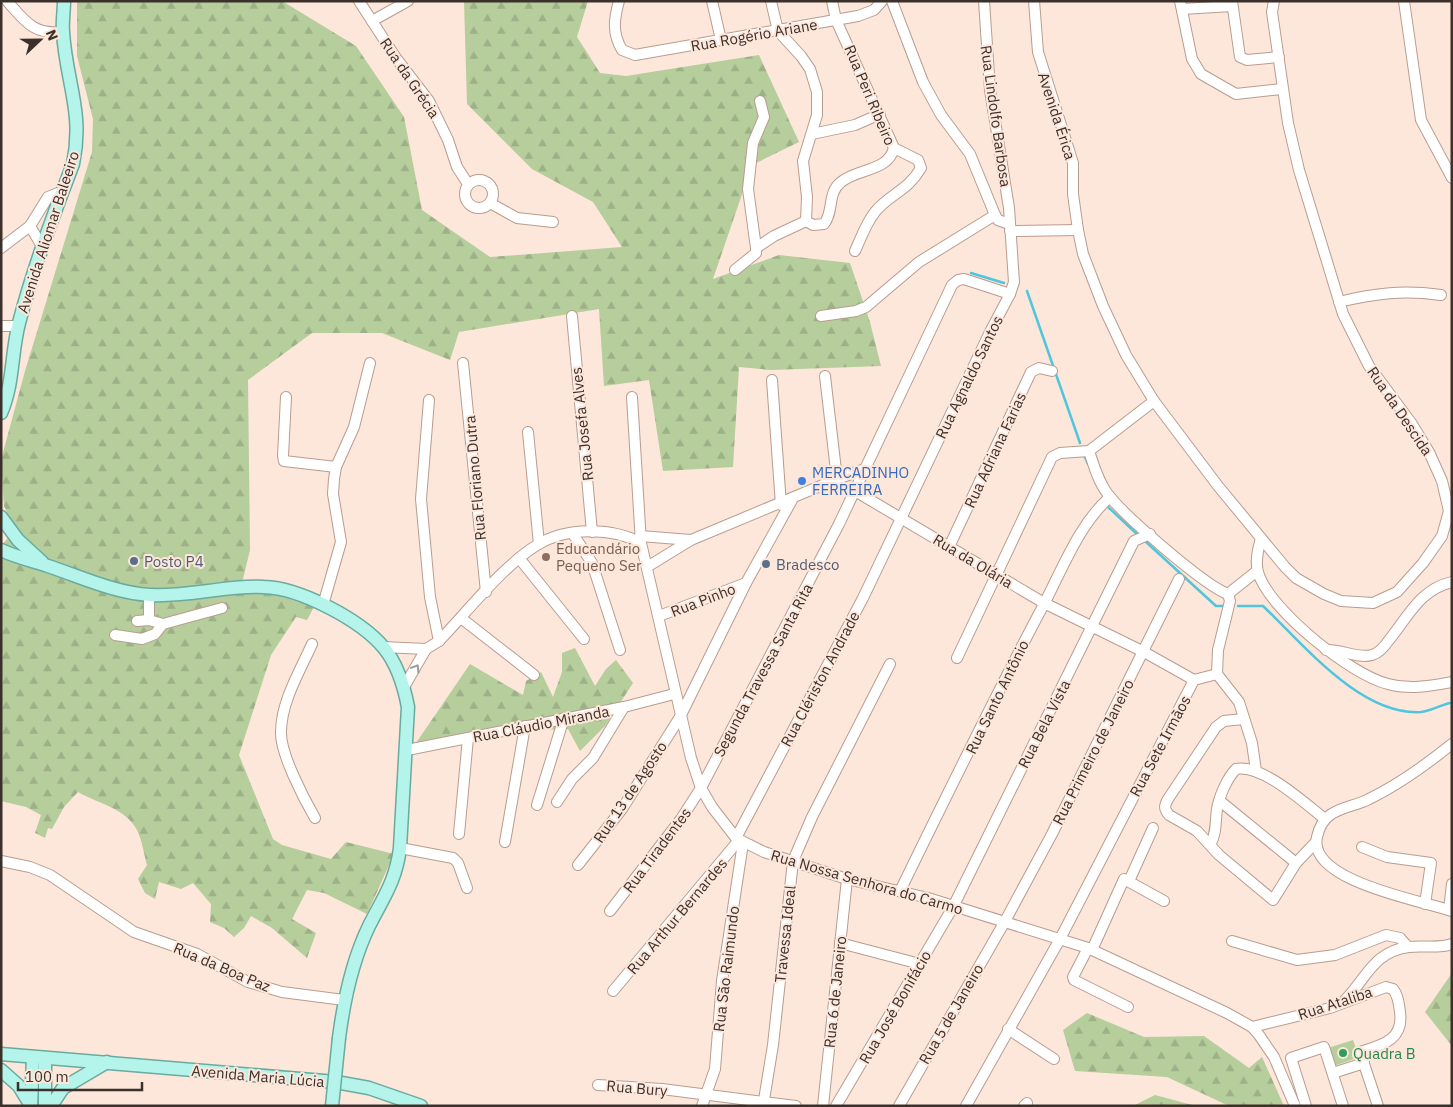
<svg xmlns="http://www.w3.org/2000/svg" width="1453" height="1107" font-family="'IBM Plex Sans',sans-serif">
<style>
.green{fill:#b6cd9c}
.forest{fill:url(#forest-firs)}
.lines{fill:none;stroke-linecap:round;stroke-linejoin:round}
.stream{stroke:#4fc6de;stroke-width:2.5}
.minor-casing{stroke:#b89d8f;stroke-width:12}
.major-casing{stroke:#6aab9f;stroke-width:15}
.minor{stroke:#fff;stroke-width:10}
.major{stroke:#b5f4eb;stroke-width:12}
.major-bridge-casing{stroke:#6aab9f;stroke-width:15;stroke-linecap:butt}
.major-bridge{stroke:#b5f4eb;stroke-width:12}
.oneway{stroke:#9d9894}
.shop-dot{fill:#3f7fe0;stroke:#fde6da;stroke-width:2}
.education-dot{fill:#8d6e63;stroke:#fde6da;stroke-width:2}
.service-dot{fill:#5c6f8a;stroke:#fde6da;stroke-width:2}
.leisure-dot{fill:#2e9e5b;stroke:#fde6da;stroke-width:2}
.labels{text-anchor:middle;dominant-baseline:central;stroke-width:4;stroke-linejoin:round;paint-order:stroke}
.street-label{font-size:15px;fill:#3b302a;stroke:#fde6da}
.shop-label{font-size:15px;fill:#366cbe;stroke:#fde6da;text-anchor:start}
.education-label{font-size:15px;fill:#785e54;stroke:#fde6da;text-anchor:start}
.service-label{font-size:15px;fill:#4e5e75;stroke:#fde6da;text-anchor:start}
.leisure-label{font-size:15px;fill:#27864d;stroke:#fde6da;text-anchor:start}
</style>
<defs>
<pattern id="forest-firs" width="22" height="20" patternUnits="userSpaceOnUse" patternTransform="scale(1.25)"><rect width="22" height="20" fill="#b6cd9c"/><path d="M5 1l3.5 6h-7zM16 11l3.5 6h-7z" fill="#9db087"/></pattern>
</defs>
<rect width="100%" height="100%" fill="#fde6da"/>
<!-- green -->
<polygon class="green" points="1353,1040 1359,1057 1334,1066 1328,1048"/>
<!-- forest -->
<g class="forest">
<path d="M 77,1 L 282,1 L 356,46 L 404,117 L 422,210 L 490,257 L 622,247 L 593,202 L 532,169 L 467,104 L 464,1 L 588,1 L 577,37 L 600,73 L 626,76 L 759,55 L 799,142 L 752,165 L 713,279 L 779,255 L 850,263 L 870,322 L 881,366 L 771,370 L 739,367 L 733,467 L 663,471 L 649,380 L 604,386 L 599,309 L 459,332 L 450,360 L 382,333 L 312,333 L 248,380 L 250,550 L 242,583 L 314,607 L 307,620 L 296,617 L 271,655 L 239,755 L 273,839 L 282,845 L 331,859 L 346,842 L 394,854 L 367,914 L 324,893 L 307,890 L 292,919 L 316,933 L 307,958 L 272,928 L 251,916 L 244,928 L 234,937 L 224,928 L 210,922 L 211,904 L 193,883 L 181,889 L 159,882 L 155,899 L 145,893 L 138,879 L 147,865 C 144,854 142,840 137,830 C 125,808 99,804 78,792 L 64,807 L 52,829 L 48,828 L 45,838 L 35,833 L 41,815 L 26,807 L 1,801 L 1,546 L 15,530 L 4,506 L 1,460 L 25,371 L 92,152 L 93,119 L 77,56 Z"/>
<polygon points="575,648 595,686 606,669 616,660 633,683 605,726 580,751 568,729 473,733 416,743 470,664 523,695 526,681 541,672 553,697 562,672 562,653"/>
<polygon points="1452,973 1452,1046 1425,1012"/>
<polygon points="1087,1013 1144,1037 1204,1036 1249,1068 1262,1057 1284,1106 1229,1106 1167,1077 1075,1071 1063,1030"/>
<polygon points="1155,1095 1196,1106 1133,1106"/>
</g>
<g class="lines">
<!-- stream -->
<g class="stream">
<polyline points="971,273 1004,283"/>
<polyline points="1027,291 1080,443"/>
<polyline points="1085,457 1088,464"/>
<polyline points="1107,506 1138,535"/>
<polyline points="1145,541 1216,606 1223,606"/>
<path d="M 1238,606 L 1263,606 C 1303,644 1361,716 1421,712 C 1430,711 1441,705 1450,703"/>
</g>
<defs>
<g id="minor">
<path d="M 7,1 C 25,21 33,35 63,32"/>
<polyline points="359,1 396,58 429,101 448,140 457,167 468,184"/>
<path d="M 619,1 C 614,19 612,33 622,50 L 635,55 L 858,16 L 874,10 L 882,1"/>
<polyline points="712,1 721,40"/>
<polyline points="771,1 778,31 801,56 810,69 817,92 817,115 803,161 807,197 806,221"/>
<polyline points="892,1 923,82 941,115 970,154 995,215 998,220 1009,224"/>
<polyline points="1034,1 1038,52 1073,163 1073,194 1078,230 1083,254 1103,306 1126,355 1154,401 1218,486 1285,567 1296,578 1324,594 1341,601 1373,603 1397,592 1423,563 1442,536 1449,511 1442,481 1429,452 1412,424 1369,366 1343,314 1299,170 1288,123 1272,12 1274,1"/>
<polyline points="1180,1 1192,59 1201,74 1236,94 1282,89"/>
<polyline points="1232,1 1240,57 1247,60 1279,57"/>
<polyline points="1404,1 1421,120 1452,178"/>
<polyline points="1182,9 1232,6"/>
<polyline points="372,21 408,1"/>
<polyline points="812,134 855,125 880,114"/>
<circle cx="479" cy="194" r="14"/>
<polyline points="490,203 517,218 553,222"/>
<path d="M 806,221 L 813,225 L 824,224 C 834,212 827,193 841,182 C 858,168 888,172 894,148 L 836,20 L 832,1"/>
<polyline points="30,226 43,248"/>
<polyline points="1010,231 1078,230"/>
<polyline points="1,248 30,226 48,197 63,191"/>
<polyline points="756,248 748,189 753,143 764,117 760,101"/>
<path d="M 855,251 C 861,238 866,223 875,212 C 889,194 907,192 921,168 L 918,160 L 894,148"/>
<polyline points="735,270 756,253 756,248 774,236 806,221"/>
<path d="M 1339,302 C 1376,293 1403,290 1441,295"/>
<polyline points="572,316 592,532"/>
<polyline points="821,316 856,311 866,307 919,262 995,215"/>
<polyline points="1,326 18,326"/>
<polyline points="463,363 486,592"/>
<polyline points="825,376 837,479 865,469"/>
<polyline points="772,380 781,505"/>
<polyline points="286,397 283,456 284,461 336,467"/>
<polyline points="632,397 641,543"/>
<polyline points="429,400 421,499 430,597 439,641"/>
<polyline points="528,432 539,544"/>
<path d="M 1089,451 C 1094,466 1098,481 1107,493 C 1122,514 1205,586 1228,594"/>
<polyline points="1089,451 1154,401"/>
<polyline points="855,491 1044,603 1144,652 1194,680"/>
<polyline points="573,534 592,563 620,650"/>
<polyline points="640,536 691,540"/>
<path d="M 1261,538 C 1258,549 1255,561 1258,572 C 1268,609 1351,675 1388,684 C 1410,690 1430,686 1452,682"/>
<polyline points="949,547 1031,372 1039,368 1052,371"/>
<polyline points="519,558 584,639"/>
<polyline points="647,567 691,540 837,479"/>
<polyline points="1228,594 1257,571"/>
<polyline points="323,605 341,542 333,494 334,479 336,467 354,427 370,363"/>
<polyline points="659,616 746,583"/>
<polyline points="461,618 534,675"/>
<polyline points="149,620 149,595"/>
<polyline points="137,621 149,620 163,624"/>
<polyline points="115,635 142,639 155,634 163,624 222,608"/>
<path d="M 312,644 C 300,671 281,702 281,732 C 280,753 304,799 315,818"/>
<polyline points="383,647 426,649"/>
<path d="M 1326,650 C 1341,649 1358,659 1372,655 C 1379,653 1385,646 1389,640 C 1408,617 1420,589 1452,582"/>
<polyline points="957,658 1052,457 1060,453 1089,451"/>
<polyline points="1217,674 1239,702 1252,743 1256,771"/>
<polyline points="1217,674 1218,650 1230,601 1228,594"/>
<path d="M 404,687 L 426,649 L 439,641 C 468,611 503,566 537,545 C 566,527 612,527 641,543 L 691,758 L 701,788 L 712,807 L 736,838 L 764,852 L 847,879 L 928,898 L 1088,948 L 1227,1013 L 1252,1027 L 1259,1035 L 1274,1057 L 1295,1106"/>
<path d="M 1243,719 L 1224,721 L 1216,727 L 1168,799 C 1164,806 1164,809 1169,815 L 1197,831 L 1219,855 L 1273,900 L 1296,863 L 1316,842"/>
<path d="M 1452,744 C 1427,764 1398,785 1369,799 C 1356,806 1343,806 1330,815 C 1323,820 1319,828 1317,837 C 1307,881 1423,901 1452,911"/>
<polyline points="407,750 624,707 674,694"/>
<polyline points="1220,801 1296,863"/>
<polyline points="557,802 572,779 593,758 624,707"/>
<polyline points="537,805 564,718"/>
<polyline points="459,834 468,738"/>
<polyline points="736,838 863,598 990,332 1010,294 1014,282 1009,208 990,90 984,1"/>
<polyline points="505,842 525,726"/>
<path d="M 1210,845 C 1217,833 1215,822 1217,809 C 1219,797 1227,778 1236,769 C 1263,764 1304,803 1325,819"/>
<polyline points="1362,847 1387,857 1431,863 1425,904"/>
<polyline points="400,848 453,858 458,863 467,888"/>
<polyline points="1,861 30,867 50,875 134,932 197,954 248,982 282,992 344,1000"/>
<polyline points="578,865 622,809 680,717 746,583 792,500"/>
<polyline points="1129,881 1153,828"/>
<path d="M 900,891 C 947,795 993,700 1043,606 C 1062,570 1079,524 1110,497"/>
<polyline points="1449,910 1452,884"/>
<polyline points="610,911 681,819 701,788 839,524 952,285 958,280 964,279 1010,294"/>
<polyline points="1232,941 1297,960 1335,955 1386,935 1400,938 1408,947"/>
<polyline points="840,943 920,964"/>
<polyline points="1088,948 1073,977 1074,980 1128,1007"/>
<polyline points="1092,950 1124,879 1164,901"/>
<polyline points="613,991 739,840"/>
<path d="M 1345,1000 C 1366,979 1374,951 1409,947 C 1423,945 1438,949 1452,944"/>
<path d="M 1252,1027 L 1330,1008 L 1386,987 L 1393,989 C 1398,995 1399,1004 1400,1012 C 1404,1040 1382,1045 1360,1052 L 1378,1106"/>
<polyline points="1008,1029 1054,1059"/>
<polyline points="1333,1073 1364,1063"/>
<polyline points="598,1085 662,1089 796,1106"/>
<polyline points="702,1106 715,1069 722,981 743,843"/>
<polyline points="763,1106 773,1045 793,861 812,817 890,664"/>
<polyline points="823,1106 847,879"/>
<polyline points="836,1106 953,907 1134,541 1150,534"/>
<polyline points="899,1106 1004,923 1052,834 1179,579"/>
<polyline points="966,1106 1060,939 1194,680 1217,674"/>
<polyline points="1024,1106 1027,1103"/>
<polyline points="1306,1106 1291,1058 1324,1047 1343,1106"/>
</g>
<g id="major">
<path d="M 1,413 C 14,383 11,353 19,323 C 33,269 53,216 73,164 C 84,112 66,82 63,32 C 62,22 64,11 64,1"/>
<polyline points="1,517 18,540 42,562"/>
<path d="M 1,550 C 16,557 33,561 48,566 C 81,577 115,593 150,595 C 189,597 228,585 264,587 C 300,588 361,620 384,648 C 398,665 404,686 408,707 L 400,848 C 396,881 383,898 369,926 C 352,961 344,999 339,1038"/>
<polyline points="1,1054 336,1082 369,1088 421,1106"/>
<polyline points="1,1070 19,1086 30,1104"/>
<polyline points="31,1106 33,1057"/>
<polyline points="45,1106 45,1058"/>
<polyline points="51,1106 63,1088 107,1062"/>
</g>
</defs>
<!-- minor casing -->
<use href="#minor" class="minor-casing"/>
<!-- major casing -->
<use href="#major" class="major-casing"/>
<!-- minor -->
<use href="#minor" class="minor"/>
<!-- major -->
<use href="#major" class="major"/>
<defs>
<polyline id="major-bridge" points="332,1106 339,1038"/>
</defs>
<!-- major-bridge casing -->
<use href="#major-bridge" class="major-bridge-casing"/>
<!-- major-bridge -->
<use href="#major-bridge" class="major-bridge"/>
</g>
<!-- one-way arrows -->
<defs><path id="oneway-chevron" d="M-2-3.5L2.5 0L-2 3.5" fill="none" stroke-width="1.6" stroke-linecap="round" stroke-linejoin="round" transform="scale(1.25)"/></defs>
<use class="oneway" href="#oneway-chevron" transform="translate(416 668) rotate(-59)"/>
<!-- markers -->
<circle class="shop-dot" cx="802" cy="481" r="5"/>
<circle class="education-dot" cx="546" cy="557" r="5"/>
<g class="service-dot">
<circle cx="134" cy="561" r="5"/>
<circle cx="766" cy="564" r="5"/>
</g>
<circle class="leisure-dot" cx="1343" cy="1053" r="5"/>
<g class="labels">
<!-- street labels -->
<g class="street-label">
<text transform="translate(754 35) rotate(-10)">Rua Rogério Ariane</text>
<text transform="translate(410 78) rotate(56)">Rua da Grécia</text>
<text transform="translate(870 95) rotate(67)">Rua Peri Ribeiro</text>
<text transform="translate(996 116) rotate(82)">Rua Lindolfo Barbosa</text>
<text transform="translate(1057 116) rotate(72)">Avenida Érica</text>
<text transform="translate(48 232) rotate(-72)">Avenida Aliomar Baleeiro</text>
<text transform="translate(969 377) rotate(-64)">Rua Agnaldo Santos</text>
<text transform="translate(1400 411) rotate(56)">Rua da Descida</text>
<text transform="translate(582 424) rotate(-96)">Rua Josefa Alves</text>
<text transform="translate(995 450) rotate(-65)">Rua Adriana Farias</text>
<text transform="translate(475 478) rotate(-95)">Rua Floriano Dutra</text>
<text transform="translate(973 561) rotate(31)">Rua da Olária</text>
<text transform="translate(703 600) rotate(-21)">Rua Pinho</text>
<text transform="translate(763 670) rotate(-62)">Segunda Travessa Santa Rita</text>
<text transform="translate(820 679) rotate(-62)">Rua Clériston Andrade</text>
<text transform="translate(997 697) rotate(-64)">Rua Santo Antônio</text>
<text transform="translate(541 724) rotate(-11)">Rua Cláudio Miranda</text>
<text transform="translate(1044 724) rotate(-63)">Rua Bela Vista</text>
<text transform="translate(1160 746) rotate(-62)">Rua Sete Irmãos</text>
<text transform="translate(1093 752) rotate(-63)">Rua Primeiro de Janeiro</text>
<text transform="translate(630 792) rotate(-56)">Rua 13 de Agosto</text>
<text transform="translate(657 850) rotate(-53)">Rua Tiradentes</text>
<text transform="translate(867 882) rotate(16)">Rua Nossa Senhora do Carmo</text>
<text transform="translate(677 916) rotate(-50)">Rua Arthur Bernardes</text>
<text transform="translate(785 934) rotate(-84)">Travessa Ideal</text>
<text transform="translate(222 967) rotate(23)">Rua da Boa Paz</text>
<text transform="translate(726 969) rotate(-83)">Rua São Raimundo</text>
<text transform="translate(835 992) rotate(-84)">Rua 6 de Janeiro</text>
<text transform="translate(1335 1003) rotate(-18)">Rua Ataliba</text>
<text transform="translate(895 1007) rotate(-60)">Rua José Bonifácio</text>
<text transform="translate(951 1014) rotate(-60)">Rua 5 de Janeiro</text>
<text transform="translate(258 1076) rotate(5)">Avenida Maria Lúcia</text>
<text transform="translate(637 1088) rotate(5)">Rua Bury</text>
</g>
<!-- shop labels -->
<g class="shop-label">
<text x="812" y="472">MERCADINHO<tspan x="812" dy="17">FERREIRA</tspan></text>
</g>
<!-- education labels -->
<g class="education-label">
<text x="556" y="548">Educandário<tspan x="556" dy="17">Pequeno Ser</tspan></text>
</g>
<!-- service labels -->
<g class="service-label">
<text x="144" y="561">Posto P4</text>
<text x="776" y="564">Bradesco</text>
</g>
<!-- leisure labels -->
<g class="leisure-label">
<text x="1353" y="1053">Quadra B</text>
</g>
</g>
<!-- border -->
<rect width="1453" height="1107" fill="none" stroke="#3b302a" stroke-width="5"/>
<!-- north arrow -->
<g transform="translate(40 40) rotate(68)" stroke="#fde6da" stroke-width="4" paint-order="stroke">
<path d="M0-4L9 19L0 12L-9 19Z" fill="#3b302a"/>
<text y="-8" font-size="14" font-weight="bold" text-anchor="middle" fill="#3b302a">N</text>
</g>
<!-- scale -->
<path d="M18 1082v8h124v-8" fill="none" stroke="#3b302a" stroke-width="2.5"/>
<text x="25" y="1082" font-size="15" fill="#3b302a" stroke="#fde6da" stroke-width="4" paint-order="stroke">100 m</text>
</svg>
